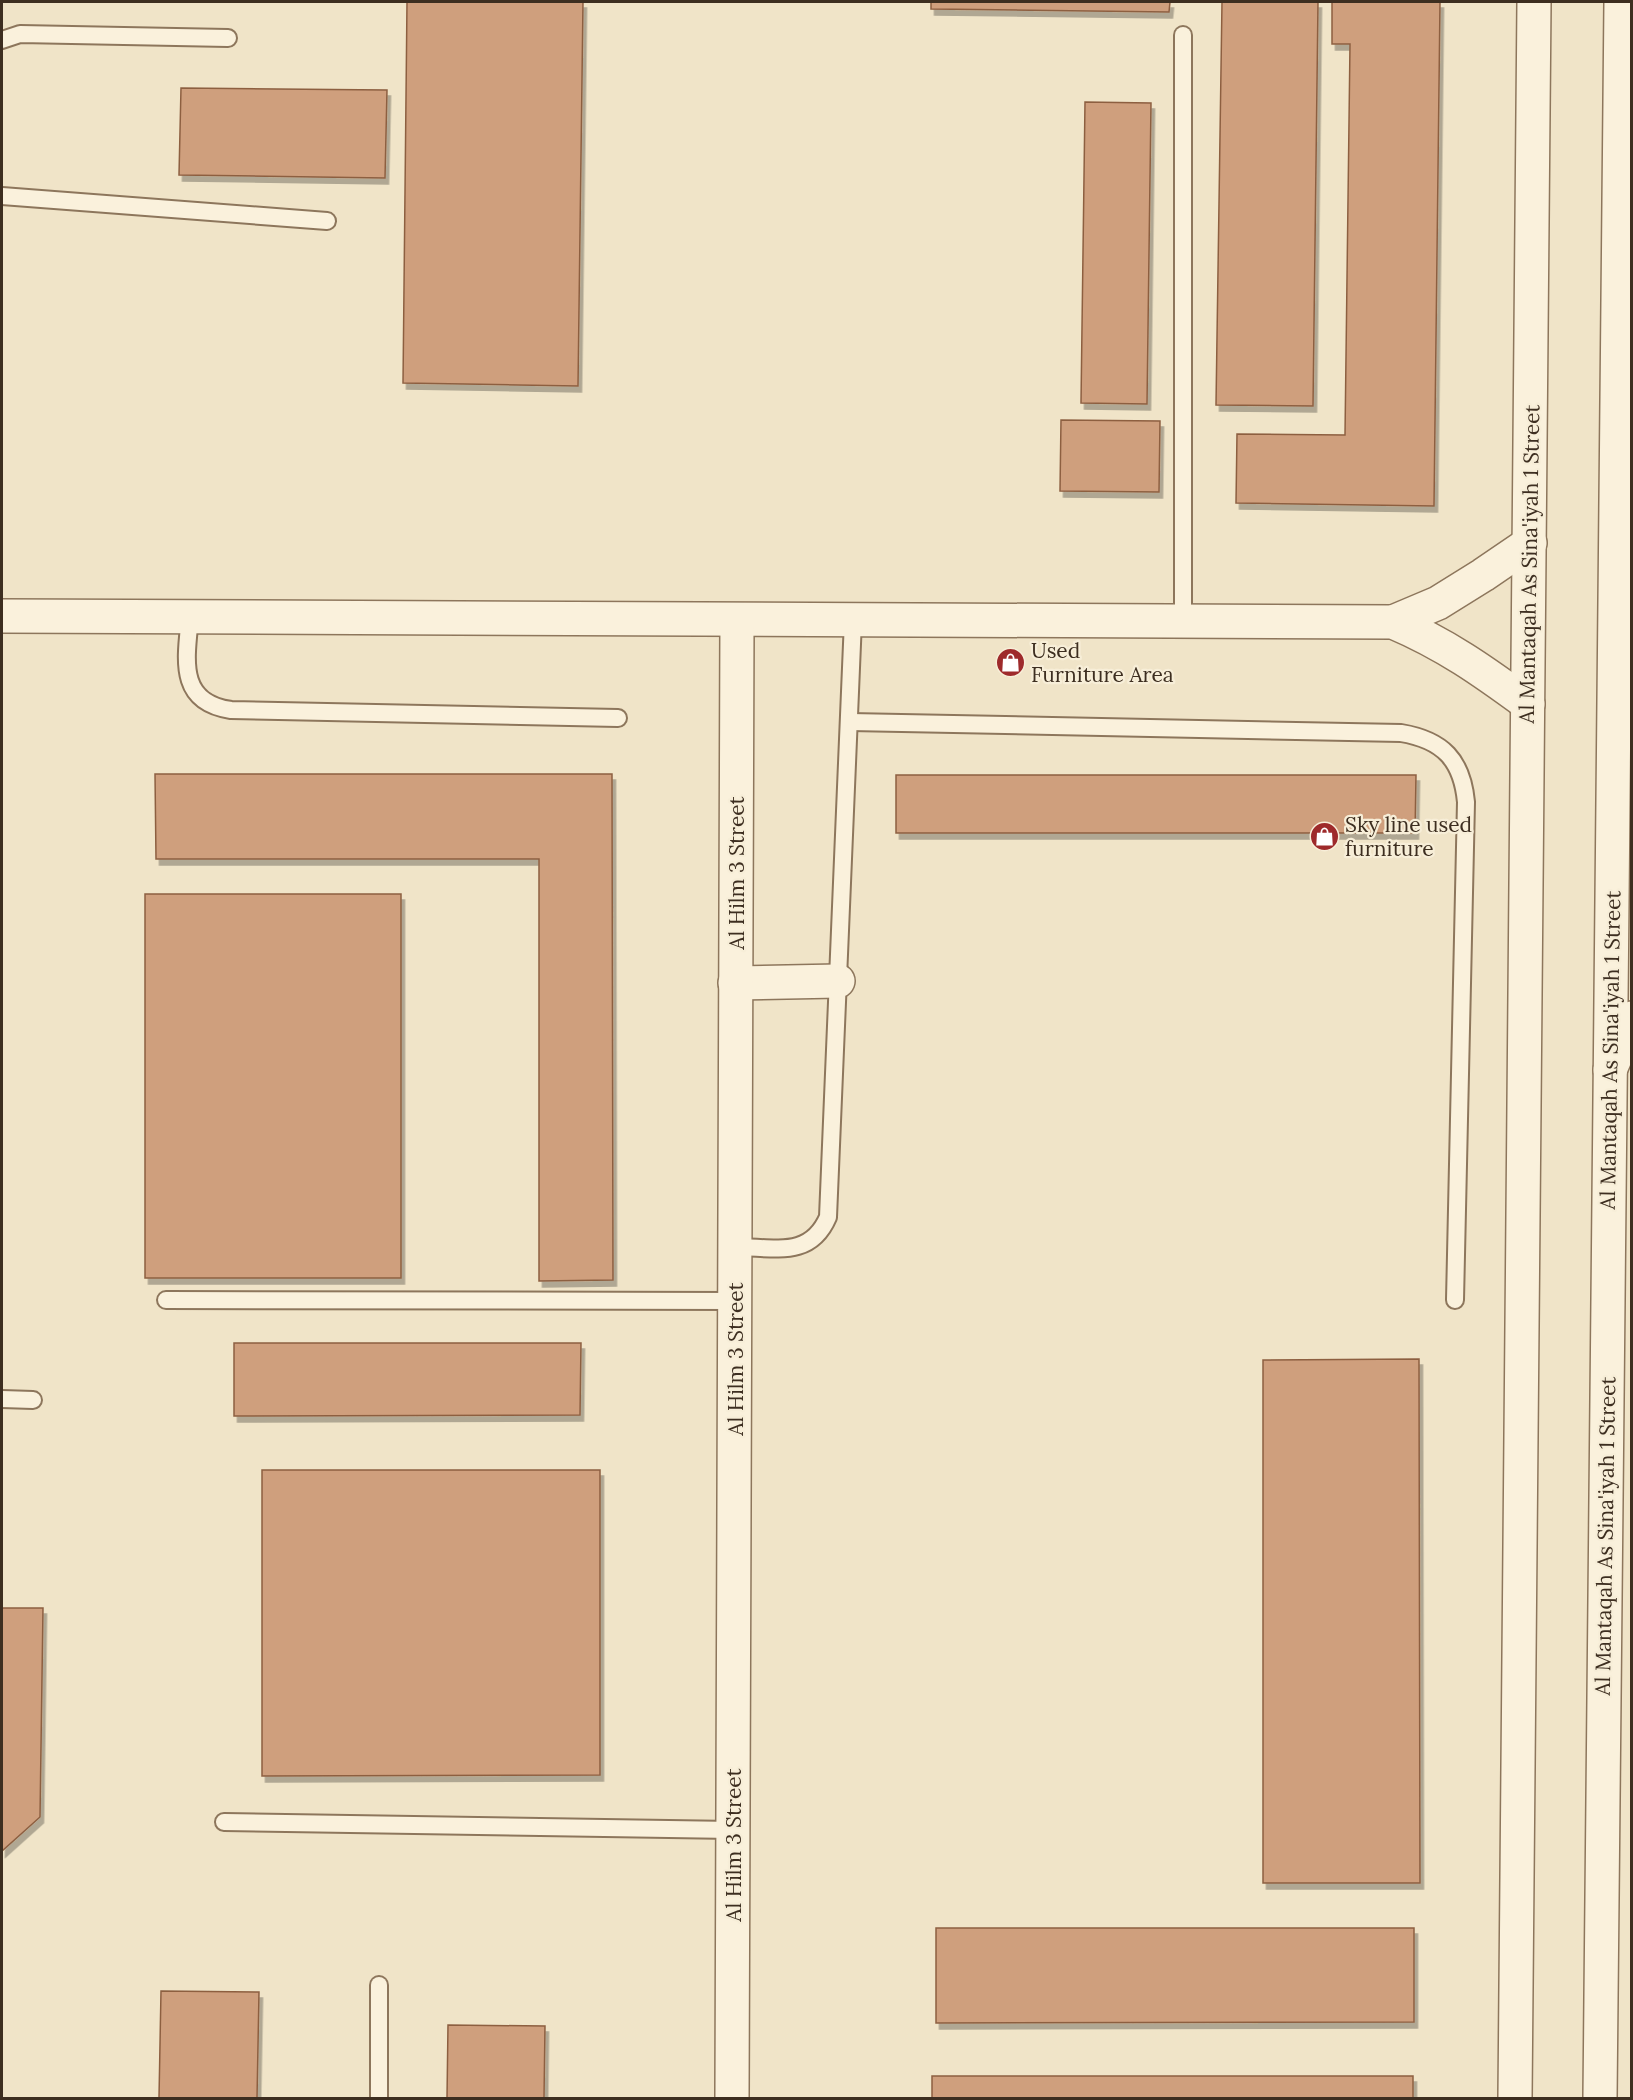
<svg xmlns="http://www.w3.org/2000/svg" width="1633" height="2100" font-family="Lora,serif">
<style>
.building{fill:#cf9f7d;stroke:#8d5f41;stroke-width:1.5;filter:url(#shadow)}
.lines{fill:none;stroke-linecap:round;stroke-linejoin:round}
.service-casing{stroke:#8d765c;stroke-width:20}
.minor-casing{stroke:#8d765c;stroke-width:36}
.tertiary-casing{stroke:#8d765c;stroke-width:36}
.service{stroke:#faf1dc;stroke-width:16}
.minor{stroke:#faf1dc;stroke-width:33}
.tertiary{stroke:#faf1dc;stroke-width:33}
.labels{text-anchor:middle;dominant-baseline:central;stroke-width:4.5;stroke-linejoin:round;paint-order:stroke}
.street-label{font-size:21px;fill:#3d2e20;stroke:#f7eed8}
.poi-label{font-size:21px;fill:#3d2e20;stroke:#f7eed8;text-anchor:start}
</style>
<defs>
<filter id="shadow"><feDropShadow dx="3.5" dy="6" stdDeviation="0" flood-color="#0004"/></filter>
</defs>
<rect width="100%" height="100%" fill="#f0e4c8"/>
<!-- building -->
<g class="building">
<polygon points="407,2 583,2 578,386 403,383"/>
<polygon points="931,2 1170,2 1169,12 931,9"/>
<polygon points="1222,2 1318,2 1313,406 1216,405"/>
<polygon points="1332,2 1440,2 1434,506 1236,503 1237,434 1345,435 1350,44 1332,44"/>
<polygon points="181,88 387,90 385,178 179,175"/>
<polygon points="1085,102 1151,103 1147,404 1081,403"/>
<polygon points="1061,420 1160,421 1159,492 1060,491"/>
<polygon points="155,774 612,774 613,1280 539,1281 539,859 156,859"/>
<polygon points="896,775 1416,775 1415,833 896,833"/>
<rect x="145" y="894" width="256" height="384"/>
<polygon points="234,1343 581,1343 580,1415 234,1416"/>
<polygon points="1419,1359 1420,1883 1263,1883 1263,1360"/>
<polygon points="262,1470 600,1470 600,1775 262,1776"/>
<polygon points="2,1608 43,1608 40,1817 2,1851"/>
<polygon points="936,1928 1414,1928 1414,2022 936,2023"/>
<polygon points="161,1991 259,1992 257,2098 159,2098"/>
<polygon points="448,2025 545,2026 544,2098 447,2098"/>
<rect x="932" y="2076" width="481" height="22"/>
</g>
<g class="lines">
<defs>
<g id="service">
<polyline points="1183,35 1183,621"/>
<polyline points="2,40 20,34 228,38"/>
<polyline points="2,196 327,221"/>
<path d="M 190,617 C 186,659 177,702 231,710 L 618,718"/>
<path d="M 850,722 L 1401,733 C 1443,740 1462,760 1466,802 L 1455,1300"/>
<path d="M 735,1247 C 774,1247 810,1259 828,1217 L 853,620"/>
<polyline points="166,1300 735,1301"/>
<polyline points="2,1399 33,1400"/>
<polyline points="224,1822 733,1830"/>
<polyline points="379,1985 379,2098"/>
</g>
<g id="minor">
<path d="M 2,616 L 1393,622 C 1445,644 1483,671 1528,704"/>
<polyline points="1393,622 1438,603 1483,575 1530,543"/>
<polyline points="735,983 838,981"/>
<polyline points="1610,1070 1632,1018"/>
<polyline points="732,2098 737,620"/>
</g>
<g id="tertiary">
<polyline points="1515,2098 1534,2"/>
<polyline points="1600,2098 1621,2"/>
</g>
</defs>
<!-- service casing -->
<use href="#service" class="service-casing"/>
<!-- minor casing -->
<use href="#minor" class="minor-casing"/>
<!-- tertiary casing -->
<use href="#tertiary" class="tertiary-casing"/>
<!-- service -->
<use href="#service" class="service"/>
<!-- minor -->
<use href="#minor" class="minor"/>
<!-- tertiary -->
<use href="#tertiary" class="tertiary"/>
</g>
<!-- icons -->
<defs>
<symbol id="shop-disc" viewBox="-11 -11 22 22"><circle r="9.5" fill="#9e2a2b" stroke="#f7eed8"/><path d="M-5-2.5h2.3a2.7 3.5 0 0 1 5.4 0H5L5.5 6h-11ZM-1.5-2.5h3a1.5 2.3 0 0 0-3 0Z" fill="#fff"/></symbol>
</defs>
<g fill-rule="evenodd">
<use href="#shop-disc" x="994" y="646" width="33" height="33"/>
<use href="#shop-disc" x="1308" y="820" width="33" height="33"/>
</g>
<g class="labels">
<!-- street labels -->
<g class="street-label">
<text transform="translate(1529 564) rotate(-89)">Al Mantaqah As Sina'iyah 1 Street</text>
<text transform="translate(736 873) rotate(-90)">Al Hilm 3 Street</text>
<text transform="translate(1610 1050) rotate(-89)">Al Mantaqah As Sina'iyah 1 Street</text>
<text transform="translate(735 1359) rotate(-90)">Al Hilm 3 Street</text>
<text transform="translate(1605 1536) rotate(-89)">Al Mantaqah As Sina'iyah 1 Street</text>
<text transform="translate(733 1845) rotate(-90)">Al Hilm 3 Street</text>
</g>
<!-- poi labels -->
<g class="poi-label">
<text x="1031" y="650">Used<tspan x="1031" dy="24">Furniture Area</tspan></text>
<text x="1345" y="824">Sky line used<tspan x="1345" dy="24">furniture</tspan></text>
</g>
</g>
<!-- border -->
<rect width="1633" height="2100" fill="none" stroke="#3d2e20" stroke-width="6"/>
</svg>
